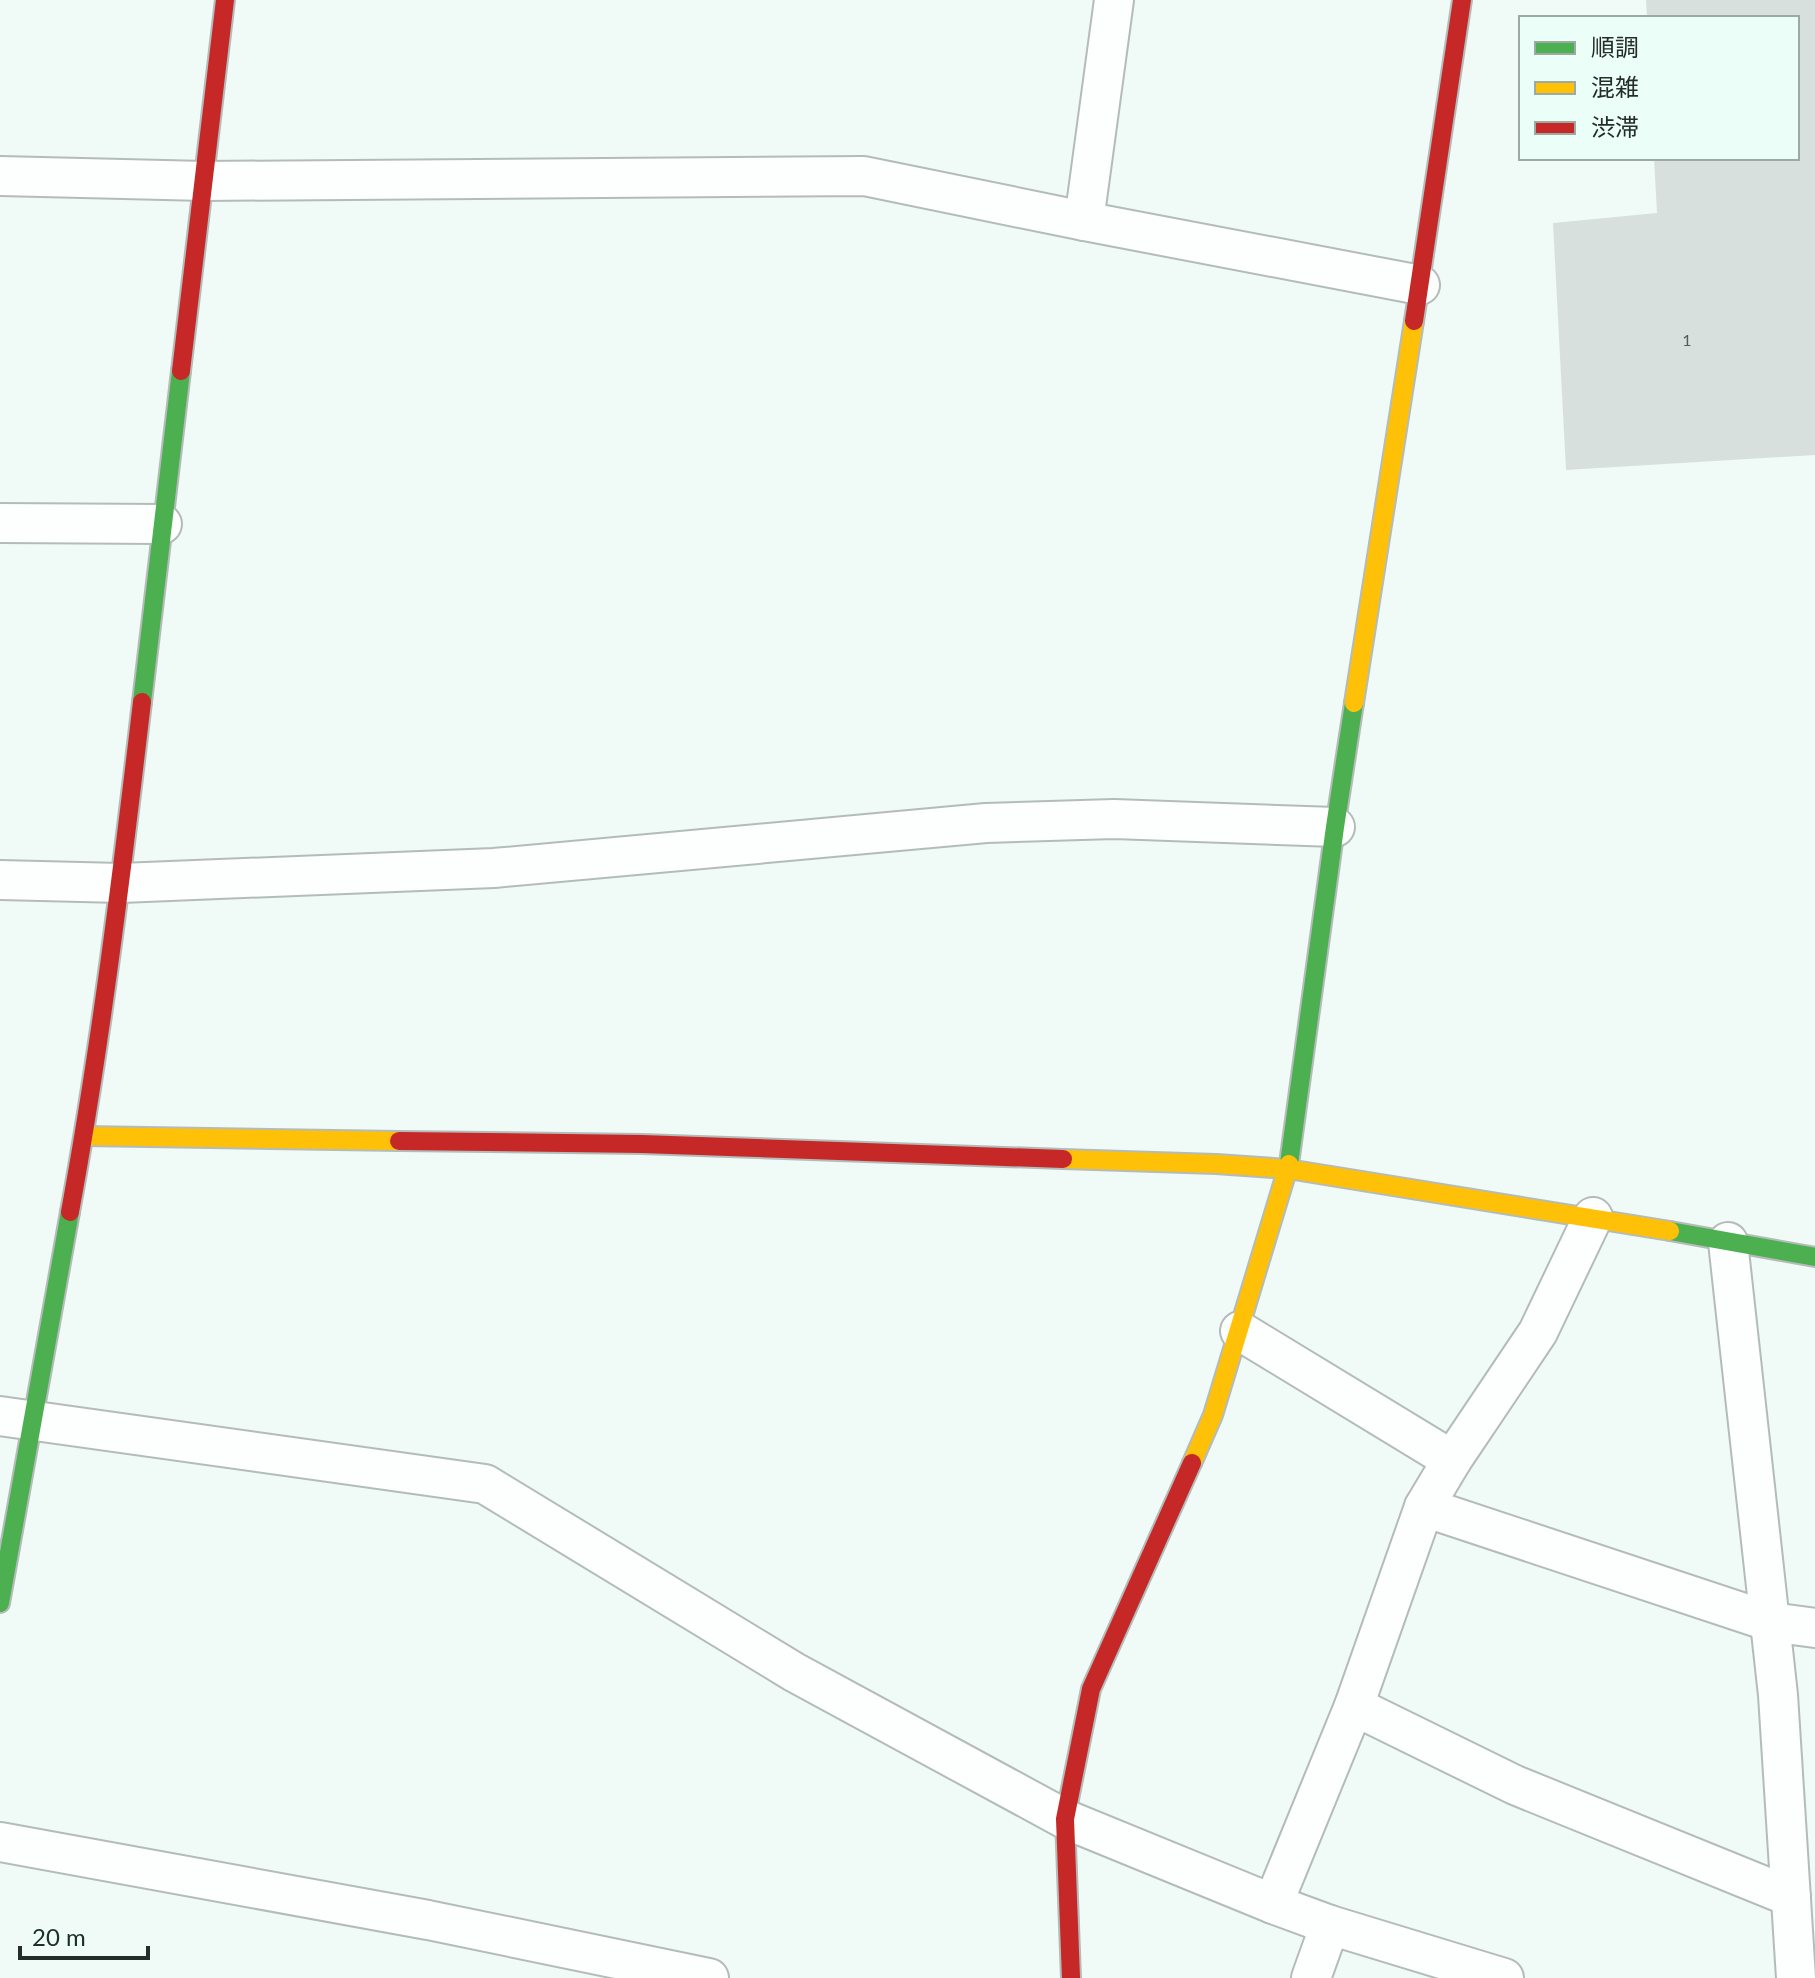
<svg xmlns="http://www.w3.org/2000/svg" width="1815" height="1978" font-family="Lato,'Noto Sans JP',sans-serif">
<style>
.building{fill:#d7e0dd}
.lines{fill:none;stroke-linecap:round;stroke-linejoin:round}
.street-casing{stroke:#b4bcba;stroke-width:42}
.fast-casing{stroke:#b4bcba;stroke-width:22}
.slow-casing{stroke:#b4bcba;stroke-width:22}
.jam-casing{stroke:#b4bcba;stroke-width:22}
.street{stroke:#fdfefe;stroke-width:38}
.fast{stroke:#4caf50;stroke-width:18}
.slow{stroke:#ffc107;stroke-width:18}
.jam{stroke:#c62828;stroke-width:18}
.labels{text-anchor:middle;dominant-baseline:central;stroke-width:8;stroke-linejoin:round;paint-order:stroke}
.number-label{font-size:16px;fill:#525c58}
</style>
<rect width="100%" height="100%" fill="#f0faf7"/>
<!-- building -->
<polygon class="building" points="1646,0 1815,0 1815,455 1566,470 1553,223 1657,213 1654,158 1797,158 1797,18 1647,18"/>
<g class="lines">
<defs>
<g id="street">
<polyline points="0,176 205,181 864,176 1084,221 1420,285"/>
<polyline points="1084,221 1114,0"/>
<polyline points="0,523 162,524"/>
<polyline points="0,880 121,883 494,868 986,823 1114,819 1335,827"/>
<polyline points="1728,1242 1778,1695 1796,1978"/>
<polyline points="1240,1331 1452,1460"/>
<polyline points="0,1416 485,1484 794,1672 1065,1819 1273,1904 1330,1925 1504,1978"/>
<polyline points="1424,1507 1771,1622 1815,1628"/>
<polyline points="1354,1706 1515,1785 1791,1897"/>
<polyline points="0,1842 428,1920 709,1978"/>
<polyline points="1273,1904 1354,1706 1424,1507 1452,1460 1538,1332 1593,1217"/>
<polyline points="1311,1978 1330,1925"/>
</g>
<g id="fast">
<polyline points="142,702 181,371"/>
<polyline points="1289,1164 1335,827 1354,703"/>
<polyline points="1670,1231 1815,1257"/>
<polyline points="0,1603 70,1212"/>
</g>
<g id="slow">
<polyline points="1354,703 1414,321"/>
<polyline points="84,1136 399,1141"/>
<polyline points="1063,1159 1216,1164 1288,1169 1670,1231"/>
<polyline points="1192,1463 1213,1415 1289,1164"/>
</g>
<g id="jam">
<polyline points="1414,321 1462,0"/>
<polyline points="181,371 225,0"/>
<polyline points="399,1141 642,1144 1063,1159"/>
<path d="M 70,1212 C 101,1043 122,872 142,702"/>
<polyline points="1071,1978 1065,1819 1091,1689 1192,1463"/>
</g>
</defs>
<!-- street casing -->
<use href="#street" class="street-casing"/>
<!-- fast casing -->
<use href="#fast" class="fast-casing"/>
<!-- slow casing -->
<use href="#slow" class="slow-casing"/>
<!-- jam casing -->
<use href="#jam" class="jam-casing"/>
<!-- street -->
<use href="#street" class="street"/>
<!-- fast -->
<use href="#fast" class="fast"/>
<!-- slow -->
<use href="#slow" class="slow"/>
<!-- jam -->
<use href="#jam" class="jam"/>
</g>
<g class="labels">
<!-- number labels -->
<g class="number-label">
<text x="1687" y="339">1</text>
</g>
</g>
<!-- legend -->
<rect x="1519" y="16" width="280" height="144" fill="#ecfef8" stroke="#9caaa6" stroke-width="2"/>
<rect x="1535" y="42" width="40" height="12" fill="#4caf50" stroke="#9caaa6" stroke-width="2"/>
<text x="1591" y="56" font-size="24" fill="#242d2a">順調</text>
<rect x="1535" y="82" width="40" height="12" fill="#ffc107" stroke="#9caaa6" stroke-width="2"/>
<text x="1591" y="96" font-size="24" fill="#242d2a">混雑</text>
<rect x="1535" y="122" width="40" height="12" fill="#c62828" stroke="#9caaa6" stroke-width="2"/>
<text x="1591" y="136" font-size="24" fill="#242d2a">渋滞</text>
<!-- scale -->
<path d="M20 1946v12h128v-12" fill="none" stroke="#242d2a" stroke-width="4"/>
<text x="32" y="1946" font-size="24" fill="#242d2a" stroke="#ecfef8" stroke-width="6" paint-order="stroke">20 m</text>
</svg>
